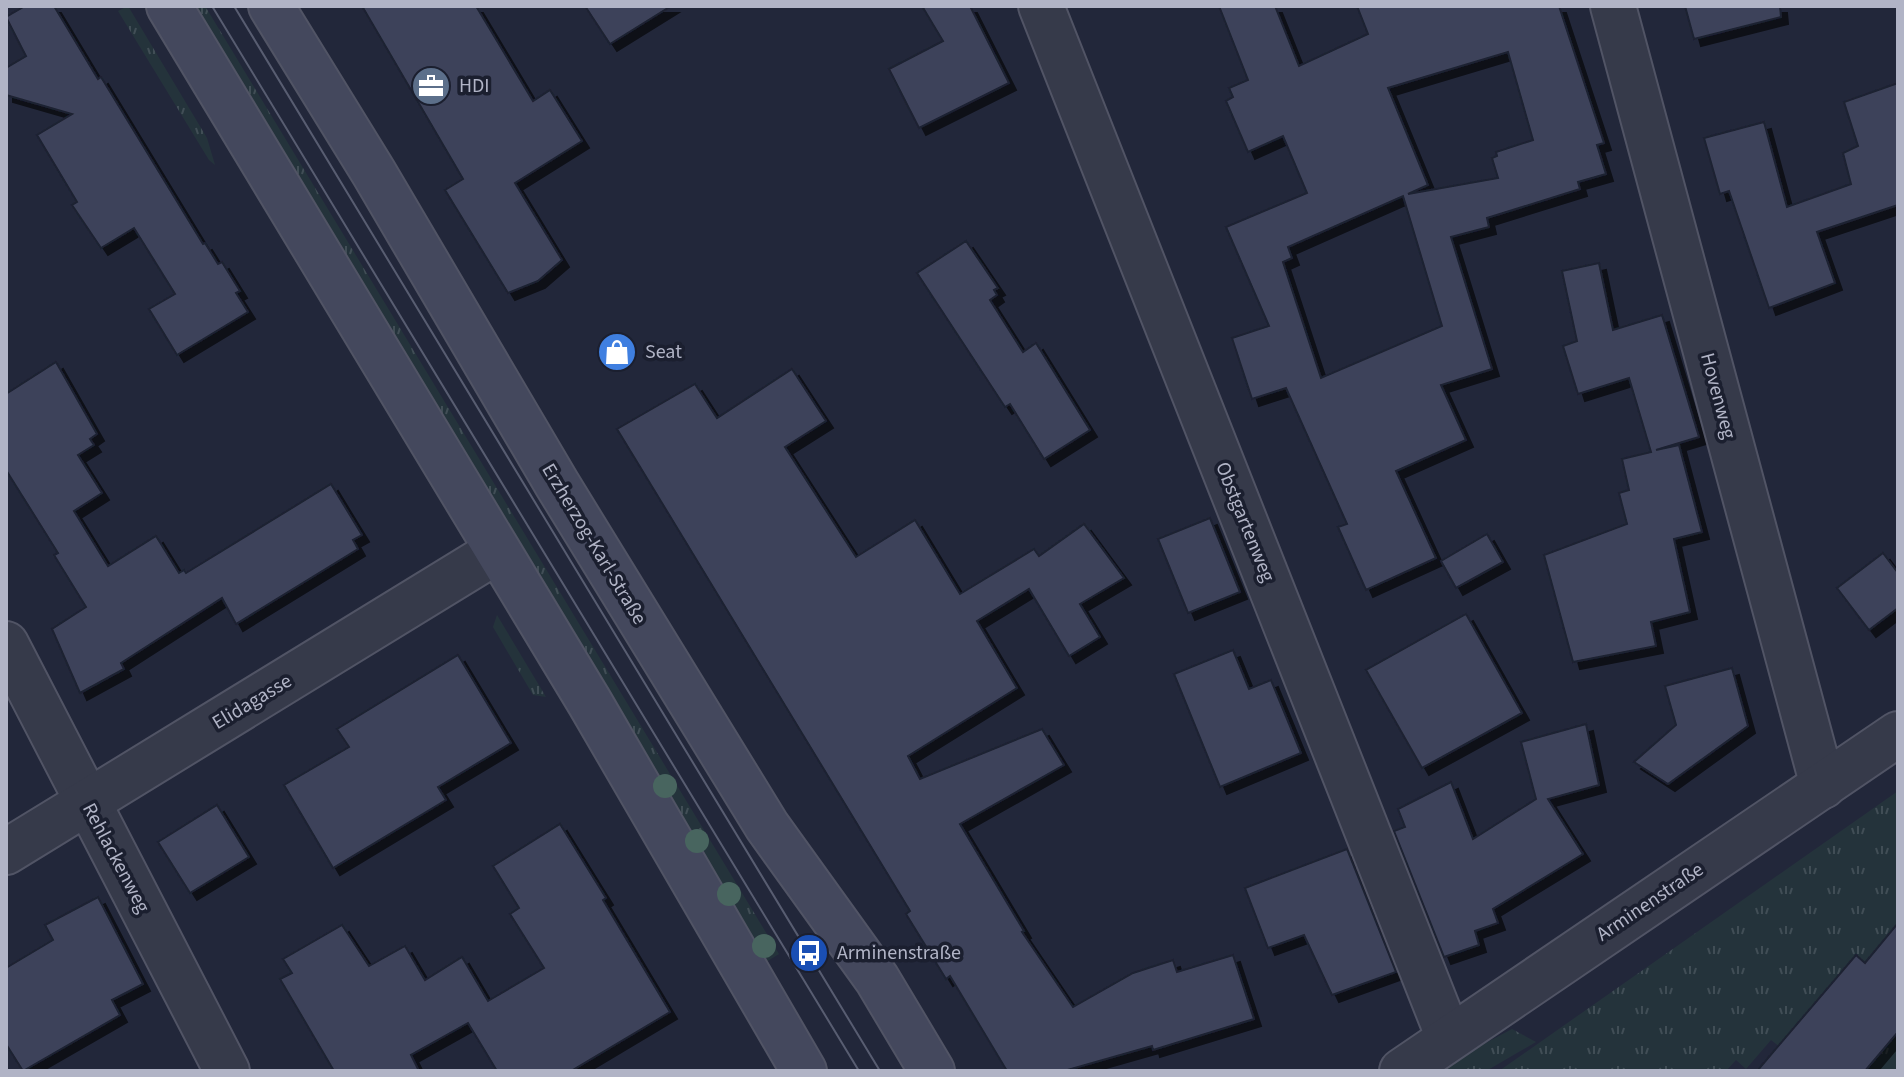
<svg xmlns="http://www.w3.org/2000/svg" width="1904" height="1077" font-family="'Source Sans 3',sans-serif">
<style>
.grass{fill:url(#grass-tufts)}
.building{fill:#3e435a;stroke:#1d2131;stroke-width:2;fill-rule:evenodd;filter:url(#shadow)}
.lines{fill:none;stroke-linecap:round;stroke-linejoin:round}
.street-casing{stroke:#515465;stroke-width:48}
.secondary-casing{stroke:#515465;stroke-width:48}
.street{stroke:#363a4a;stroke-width:44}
.secondary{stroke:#44485d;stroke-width:44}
.tram{stroke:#585d71;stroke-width:2}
.tree{fill:#48655f}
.labels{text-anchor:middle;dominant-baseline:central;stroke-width:7;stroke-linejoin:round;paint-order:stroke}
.poi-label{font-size:20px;fill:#b1b4c6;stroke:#1b1f2f;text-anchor:start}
.street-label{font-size:20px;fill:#b1b4c6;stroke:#1b1f2f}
</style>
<defs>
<pattern id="grass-tufts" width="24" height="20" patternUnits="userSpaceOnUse" patternTransform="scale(2)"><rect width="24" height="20" fill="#24333b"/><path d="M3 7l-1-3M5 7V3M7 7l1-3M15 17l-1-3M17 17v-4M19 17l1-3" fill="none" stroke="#414e56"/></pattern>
<filter id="shadow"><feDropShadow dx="7" dy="7" stdDeviation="0" flood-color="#0009"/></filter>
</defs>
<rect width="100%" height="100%" fill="#22273a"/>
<!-- grass -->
<g class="grass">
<polygon points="128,6 207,138 215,165 209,160 118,11"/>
<polygon points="180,6 205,6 779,954 761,965"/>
<polygon points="497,615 546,697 533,695 493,627"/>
<polygon points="1898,791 1898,941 1889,934 1785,1051 1771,1040 1746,1069 1736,1060 1726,1071 1499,1071"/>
<polygon points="1512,1029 1536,1042 1486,1071 1442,1071 1450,1062"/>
<polygon points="1898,1032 1898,1071 1865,1071"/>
</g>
<!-- building -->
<g class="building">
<polygon points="25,6 54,6 98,79 101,77 203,244 205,243 218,264 222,262 240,291 236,293 248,312 177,355 149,309 175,294 134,228 101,248 72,205 77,202 37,135 72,114 6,95 6,68 26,56 6,17"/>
<polygon points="362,6 476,6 533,101 550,90 582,141 515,183 562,260 538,281 508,293 445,190 463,179"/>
<polygon points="585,6 671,6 610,44"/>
<polygon points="922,6 970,6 1009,83 919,128 889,69 943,41"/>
<path d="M 1219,6 L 1275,6 L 1299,66 L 1368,34 L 1357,6 L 1559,6 L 1604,143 L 1597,145 L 1606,174 L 1578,182 L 1580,189 L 1487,218 L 1489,227 L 1451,237 L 1492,369 L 1441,385 L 1466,440 L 1396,471 L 1436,558 L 1366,590 L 1338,527 L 1347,524 L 1286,388 L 1252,399 L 1232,338 L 1269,326 L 1226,227 L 1307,193 L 1283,136 L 1248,152 L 1226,101 L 1233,97 L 1229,88 L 1248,80 ZM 1508,52 L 1533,140 L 1496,152 L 1497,156 L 1492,158 L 1498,178 L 1408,194 L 1428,185 L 1388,88 ZM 1403,196 L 1442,326 L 1321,378 L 1283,262 L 1292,258 L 1288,247 Z"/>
<polygon points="1685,6 1780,6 1781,17 1694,39"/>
<polygon points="1898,83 1898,205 1817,232 1835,283 1769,308 1729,191 1720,194 1704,138 1764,122 1787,207 1851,184 1843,153 1858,146 1844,102"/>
<polygon points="966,241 998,288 994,290 997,295 990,300 1023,352 1036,343 1090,430 1044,459 1010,404 1005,407 917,273"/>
<polygon points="1599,263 1613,330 1662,315 1699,437 1656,450 1679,445 1702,532 1674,539 1690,612 1651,622 1656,646 1573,662 1544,555 1627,524 1619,493 1629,490 1622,459 1651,452 1629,378 1578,394 1563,346 1577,341 1562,271"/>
<polygon points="56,362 97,434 90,439 94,445 78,455 102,493 74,511 108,566 156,536 179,573 184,570 186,573 331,484 362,535 353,540 358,549 236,624 222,598 121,663 124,669 80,693 52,629 86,607 54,555 58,553 6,470 6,394"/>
<polygon points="792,369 826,421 785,447 856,557 915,520 960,594 1034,549 1039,556 1084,524 1124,578 1080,604 1100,637 1069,656 1029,589 977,621 1017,688 908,756 920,779 1042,729 1064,765 960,824 1024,931 1022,932 1073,1007 1133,973 1173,960 1177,972 1233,955 1254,1019 1153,1050 1152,1046 1064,1071 1007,1071 950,976 946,979 906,914 910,911 617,429 695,384 717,418"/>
<polygon points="1210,518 1240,592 1188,613 1158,539"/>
<polygon points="1487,534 1503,562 1456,588 1441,561"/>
<polygon points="1883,553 1898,573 1898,608 1869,630 1837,588"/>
<polygon points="1466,614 1522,713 1422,768 1366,670"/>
<polygon points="1233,650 1249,689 1271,680 1301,753 1220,787 1174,674"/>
<polygon points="458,655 511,743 438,787 446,800 333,868 284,785 349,747 337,729"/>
<polygon points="1732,668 1748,726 1668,784 1634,762 1676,725 1665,686"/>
<polygon points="1586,724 1599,785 1548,799 1583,854 1493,909 1498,923 1475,931 1479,945 1444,957 1394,831 1405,827 1398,809 1451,782 1473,839 1536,799 1521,742"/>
<polygon points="217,805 249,857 190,893 158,842"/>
<polygon points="560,824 606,898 603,900 670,1012 571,1071 497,1071 468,1023 411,1055 419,1071 334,1071 280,979 292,973 283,959 342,925 369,966 405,946 425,980 462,957 488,1001 544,968 510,914 519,908 493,866"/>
<polygon points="1347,849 1396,972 1332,995 1304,935 1268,948 1245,888"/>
<polygon points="98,897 143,984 112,1000 120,1015 23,1071 6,1044 6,968 53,940 45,925"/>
<polygon points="1898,923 1898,1032 1865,1071 1757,1071 1856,955 1865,963"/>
</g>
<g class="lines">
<defs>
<g id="street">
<polyline points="1041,6 1449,1038"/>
<polyline points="1613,6 1823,786"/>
<polyline points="6,644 227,1071"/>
<polyline points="6,852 497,551"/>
<polyline points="1402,1071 1898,734"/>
</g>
<g id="secondary">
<polyline points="169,6 590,703 804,1071"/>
<polyline points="271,6 374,173 557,484 767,826 877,979 932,1071"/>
</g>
</defs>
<!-- street casing -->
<use href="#street" class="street-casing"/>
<!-- secondary casing -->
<use href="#secondary" class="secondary-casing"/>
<!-- street -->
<use href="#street" class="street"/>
<!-- secondary -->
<use href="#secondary" class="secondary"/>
<!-- tram -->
<g class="tram">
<polyline points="212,6 859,1071"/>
<polyline points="234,6 880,1071"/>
</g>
</g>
<!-- trees -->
<g class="tree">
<circle cx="665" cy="786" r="12"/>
<circle cx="697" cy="841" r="12"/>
<circle cx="729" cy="894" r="12"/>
<circle cx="764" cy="946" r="12"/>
</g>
<!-- icons -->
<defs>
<symbol id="office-disc" viewBox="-11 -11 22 22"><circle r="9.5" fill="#5c6f8a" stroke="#1b1f2f"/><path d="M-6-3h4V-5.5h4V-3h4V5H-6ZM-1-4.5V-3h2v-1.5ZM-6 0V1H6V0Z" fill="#fff"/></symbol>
<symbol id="shop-disc" viewBox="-11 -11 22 22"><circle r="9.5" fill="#3f7fe0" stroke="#1b1f2f"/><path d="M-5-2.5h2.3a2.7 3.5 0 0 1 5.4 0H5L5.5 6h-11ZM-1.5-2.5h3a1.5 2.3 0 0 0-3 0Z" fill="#fff"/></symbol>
<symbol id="bus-disc" viewBox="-11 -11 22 22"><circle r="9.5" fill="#1a4fb4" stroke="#1b1f2f"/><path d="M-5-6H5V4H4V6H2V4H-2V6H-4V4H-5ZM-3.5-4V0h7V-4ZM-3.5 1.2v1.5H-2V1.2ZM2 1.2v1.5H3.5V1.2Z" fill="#fff"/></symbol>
</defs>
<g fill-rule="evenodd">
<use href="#office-disc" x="409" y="64" width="44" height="44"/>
<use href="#shop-disc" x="595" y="330" width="44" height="44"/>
<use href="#bus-disc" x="787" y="931" width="44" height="44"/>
</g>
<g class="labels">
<!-- poi labels -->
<g class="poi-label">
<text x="459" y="86">HDI</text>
<text x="645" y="352">Seat</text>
<text x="837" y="953">Arminenstraße</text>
</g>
<!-- street labels -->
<g class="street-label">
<text transform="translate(1718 396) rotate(75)">Hovenweg</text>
<text transform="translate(1245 522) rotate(68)">Obstgartenweg</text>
<text transform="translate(594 544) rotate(59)">Erzherzog-Karl-Straße</text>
<text transform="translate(252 702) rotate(-31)">Elidagasse</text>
<text transform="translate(116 858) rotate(62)">Rehlackenweg</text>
<text transform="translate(1650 902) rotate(-34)">Arminenstraße</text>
</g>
</g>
<!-- border -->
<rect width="1904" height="1077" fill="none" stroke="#b1b4c6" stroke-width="16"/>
</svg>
